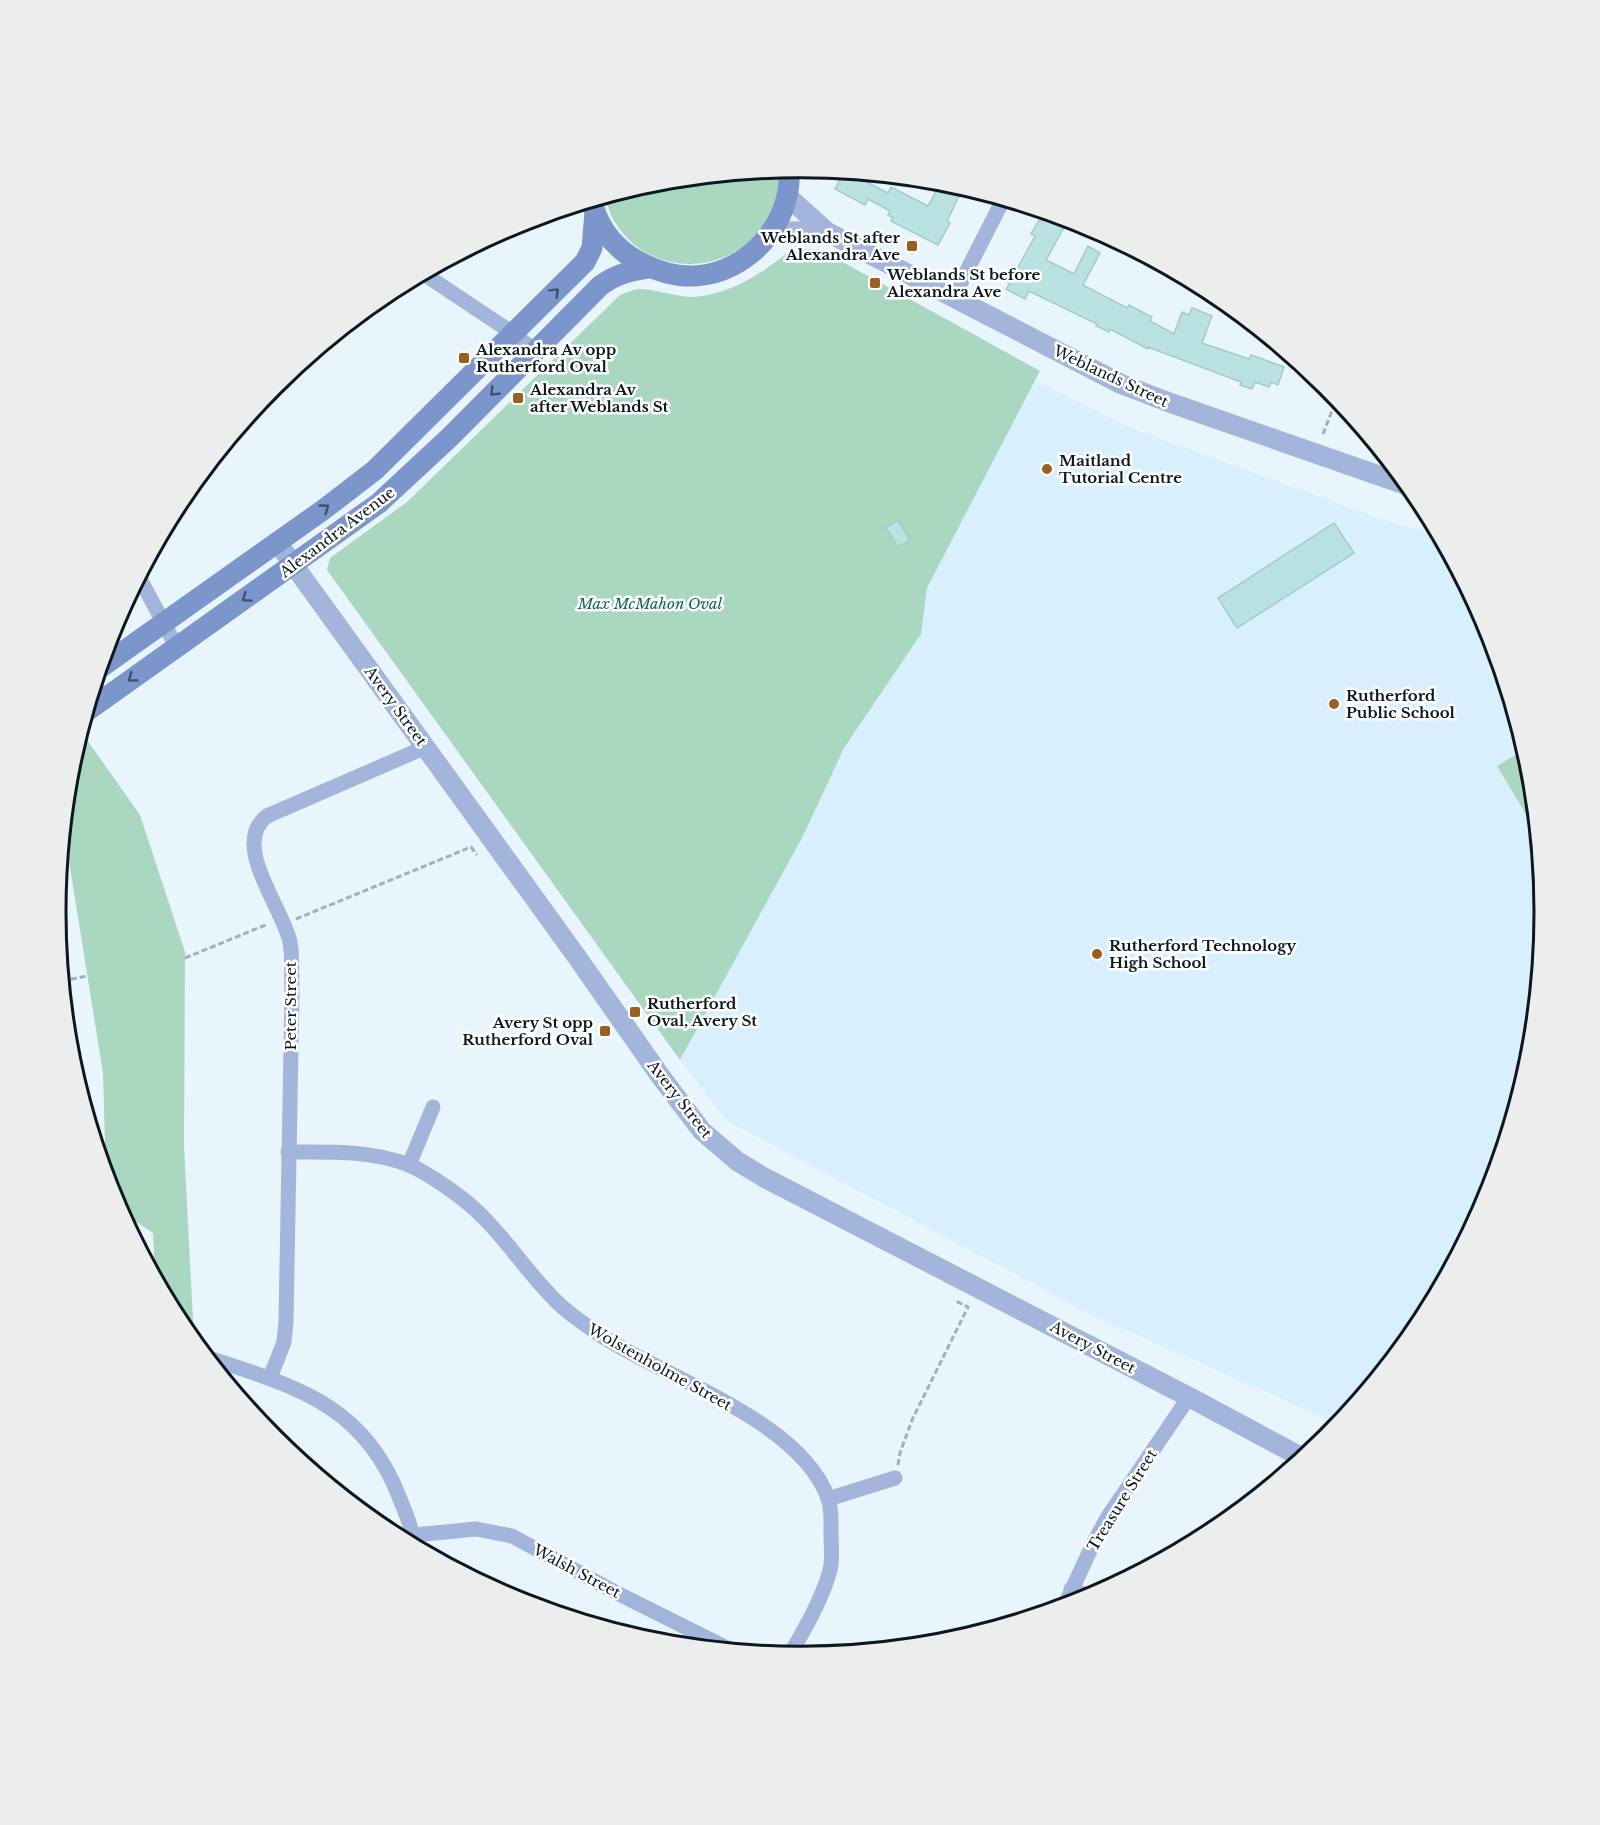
<svg xmlns="http://www.w3.org/2000/svg" width="1600" height="1825" font-family="'Libre Baskerville',serif">
<style>
.built{fill:#d8f0fd}
.green{fill:#a9d7c0}
.building{fill:#bae2e2;stroke:#a3cbcb;stroke-width:1.5}
.lines{fill:none;stroke-linecap:round;stroke-linejoin:round}
.path{stroke:#a4b0b7;stroke-width:3;stroke-dasharray:6 3;stroke-linecap:butt}
.minor{stroke:#a3b5da;stroke-width:15}
.tertiary{stroke:#a3b5da;stroke-width:20}
.secondary{stroke:#7c96cc;stroke-width:21}
.oneway{stroke:#3e516c}
.poi-dot{fill:#9b5f22;stroke:#fff;stroke-width:2}
.labels{text-anchor:middle;dominant-baseline:central;stroke-width:5;stroke-linejoin:round;paint-order:stroke}
.poi-label{font-size:15px;font-weight:bold;fill:#0c181e;stroke:#fff;text-anchor:start}
.street-label{font-size:15px;fill:#0c181e;stroke:#fff}
.park-label{font-size:15px;font-style:italic;fill:#0b6848;stroke:#fff}
.rim{fill:none;stroke:#0c181e;stroke-width:3}
</style>
<rect width="100%" height="100%" fill="#e8f5fc"/>
<!-- built -->
<polygon class="built" points="1035,381 1128,427 1381,519 1439,536 1488,628 1530,768 1544,913 1530,1058 1488,1198 1419,1326 1339,1424 1090,1314 727,1121 680,1060 803,836 844,748 921,634 927,588"/>
<!-- green -->
<g class="green">
<path d="M 781,170 C 780,181 780,196 776,206 C 747,275 651,286 613,219 C 609,213 608,204 605,197 L 655,182 Z"/>
<path d="M 792,249 L 819,249 L 1040,371 L 927,588 L 921,634 L 844,748 L 803,836 L 680,1060 L 327,570 L 330,558 L 407,502 L 620,295 C 625,293 632,290 638,289 C 651,288 676,297 693,297 C 731,295 764,272 792,249 Z"/>
<polygon points="85,737 140,815 185,952 184,1146 194,1340 181,1326 155,1277 153,1233 119,1210 112,1197 106,1177 103,1073 64,830 70,767 77,743"/>
<polygon points="1525,749 1530,768 1536,824 1533,826 1497,766"/>
</g>
<!-- building -->
<g class="building">
<polygon points="844,172 849,173 888,193 891,187 928,206 941,182 963,188 947,221 950,223 938,245 891,221 893,218 888,215 890,211 868,199 865,205 835,189"/>
<polygon points="1047,213 1068,220 1046,260 1074,274 1088,246 1100,253 1083,285 1127,308 1129,305 1152,317 1150,321 1174,334 1182,312 1189,315 1192,308 1212,316 1202,343 1249,359 1251,355 1284,367 1278,385 1271,382 1269,387 1255,382 1252,389 1240,385 1241,382 1148,347 1148,349 1110,329 1109,332 1096,326 1097,324 1029,291 1025,299 1006,289 1010,283 1007,282 1014,268 1017,269 1035,236 1031,234 1039,220 1043,221"/>
<polygon points="898,520 910,540 898,547 886,528"/>
<polygon points="1334,523 1354,553 1237,628 1218,598"/>
</g>
<g class="lines">
<!-- path -->
<g class="path">
<polyline points="1323,434 1337,398"/>
<polyline points="296,919 471,847 477,855"/>
<polyline points="185,958 268,924"/>
<polyline points="62,981 87,976"/>
<polyline points="898,1465 900,1453 912,1420 968,1307 956,1301"/>
</g>
<!-- minor -->
<g class="minor">
<polyline points="424,274 514,334 535,351"/>
<polyline points="954,296 1003,200"/>
<polyline points="139,577 176,646"/>
<path d="M 288,1152 C 328,1152 371,1150 409,1165 C 430,1174 467,1200 483,1217 C 510,1244 530,1276 557,1302 C 570,1315 586,1325 600,1335 C 667,1379 800,1420 828,1498 C 832,1509 831,1522 831,1534 C 831,1545 833,1559 830,1570 C 823,1598 804,1631 789,1656"/>
<polyline points="409,1165 433,1107"/>
<path d="M 206,1357 C 293,1386 364,1403 400,1499 C 406,1514 413,1530 414,1546"/>
<path d="M 270,1378 L 284,1342 L 286,1321 L 292,993 C 291,976 293,958 290,942 C 283,908 230,844 267,816 L 426,747"/>
<polyline points="828,1499 895,1478"/>
<polyline points="414,1535 476,1529 512,1536 617,1593 731,1650"/>
<polyline points="1071,1589 1091,1597"/>
<polyline points="1064,1607 1093,1544 1107,1518 1189,1397"/>
</g>
<!-- tertiary -->
<g class="tertiary">
<polyline points="787,196 827,232 1121,384 1168,402 1409,486"/>
<polyline points="772,231 827,232"/>
<polyline points="277,542 577,957 661,1077 702,1131 737,1161 765,1178 1189,1397 1303,1458"/>
</g>
<!-- secondary -->
<g class="secondary">
<path d="M 594,209 C 602,232 617,250 638,261 C 656,271 674,277 695,276 C 748,273 793,223 789,169"/>
<polyline points="100,668 323,510 375,470 585,262 592,248 595,212"/>
<path d="M 87,711 L 379,503 L 450,437 L 600,286 C 616,274 630,271 649,268"/>
</g>
</g>
<!-- one-way arrows -->
<defs><path id="oneway-chevron" d="M-2-3.5L2.5 0L-2 3.5" fill="none" stroke-width="1.6" stroke-linecap="round" stroke-linejoin="round" transform="scale(1.5)"/></defs>
<g class="oneway">
<use href="#oneway-chevron" transform="translate(555 292) rotate(-45)"/>
<use href="#oneway-chevron" transform="translate(494 392) rotate(135)"/>
<use href="#oneway-chevron" transform="translate(325 508) rotate(-36)"/>
<use href="#oneway-chevron" transform="translate(246 598) rotate(146)"/>
<use href="#oneway-chevron" transform="translate(132 678) rotate(144)"/>
</g>
<!-- markers -->
<g class="poi-dot">
<rect x="906" y="240" width="12" height="12" rx="3"/>
<rect x="869" y="277" width="12" height="12" rx="3"/>
<rect x="458" y="352" width="12" height="12" rx="3"/>
<rect x="512" y="392" width="12" height="12" rx="3"/>
<circle cx="1047" cy="469" r="6"/>
<circle cx="1334" cy="704" r="6"/>
<circle cx="1097" cy="954" r="6"/>
<rect x="629" y="1006" width="12" height="12" rx="3"/>
<rect x="599" y="1025" width="12" height="12" rx="3"/>
</g>
<g class="labels">
<!-- poi labels -->
<g class="poi-label">
<text x="900" y="237" text-anchor="end">Weblands St after<tspan x="900" dy="17">Alexandra Ave</tspan></text>
<text x="887" y="274">Weblands St before<tspan x="887" dy="17">Alexandra Ave</tspan></text>
<text x="476" y="349">Alexandra Av opp<tspan x="476" dy="17">Rutherford Oval</tspan></text>
<text x="530" y="389">Alexandra Av<tspan x="530" dy="17">after Weblands St</tspan></text>
<text x="1059" y="460">Maitland<tspan x="1059" dy="17">Tutorial Centre</tspan></text>
<text x="1346" y="695">Rutherford<tspan x="1346" dy="17">Public School</tspan></text>
<text x="1109" y="945">Rutherford Technology<tspan x="1109" dy="17">High School</tspan></text>
<text x="647" y="1003">Rutherford<tspan x="647" dy="17">Oval, Avery St</tspan></text>
<text x="593" y="1022" text-anchor="end">Avery St opp<tspan x="593" dy="17">Rutherford Oval</tspan></text>
</g>
<!-- street labels -->
<g class="street-label">
<text transform="translate(1111 376) rotate(25)">Weblands Street</text>
<text transform="translate(337 532) rotate(-37)">Alexandra Avenue</text>
<text transform="translate(396 706) rotate(54)">Avery Street</text>
<text transform="translate(290 1006) rotate(-90)">Peter Street</text>
<text transform="translate(680 1099) rotate(52)">Avery Street</text>
<text transform="translate(1093 1347) rotate(28)">Avery Street</text>
<text transform="translate(660 1367) rotate(29)">Wolstenholme Street</text>
<text transform="translate(1122 1500) rotate(-58)">Treasure Street</text>
<text transform="translate(577 1571) rotate(28)">Walsh Street</text>
</g>
<!-- park labels -->
<g class="park-label">
<text x="650" y="603">Max McMahon Oval</text>
</g>
</g>
<!-- crop -->
<path d="M0 0H1600V1825H0ZM66 912a734 734 0 1 1 1468 0a734 734 0 1 1-1468 0Z" fill="#eceded" fill-rule="evenodd"/>
<path class="rim" d="M66 912a734 734 0 1 1 1468 0a734 734 0 1 1-1468 0Z"/>
</svg>
